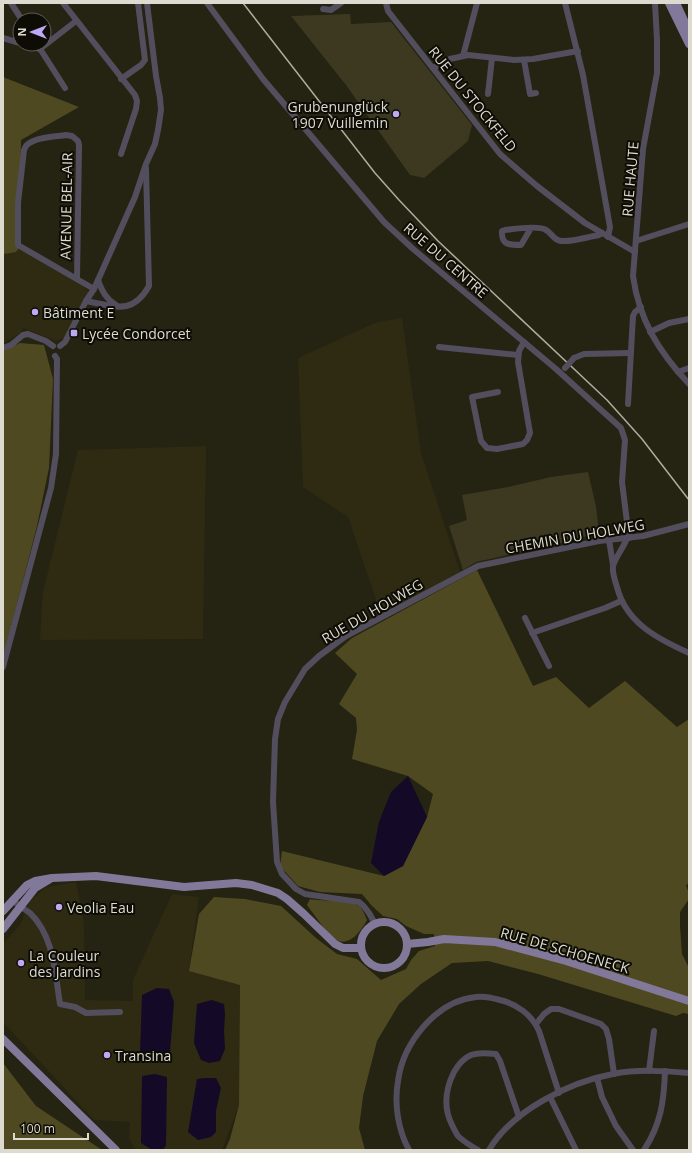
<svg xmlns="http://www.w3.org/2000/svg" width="692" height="1153" font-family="'Open Sans',sans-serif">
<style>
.built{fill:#2f2b12}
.green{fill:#3d3921}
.forest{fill:#4f4922}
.water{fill:#140926}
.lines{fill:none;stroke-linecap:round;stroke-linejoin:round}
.minor{stroke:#524e5e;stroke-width:6}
.major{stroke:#82799a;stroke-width:8}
.rail{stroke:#afada0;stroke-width:1.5}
.minor-bridge{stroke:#524e5e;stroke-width:6}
.poi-dot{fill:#bfa9f4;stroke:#0d0c05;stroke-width:1.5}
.labels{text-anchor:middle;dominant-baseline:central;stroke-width:4;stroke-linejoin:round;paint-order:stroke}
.street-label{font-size:14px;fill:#dddbd0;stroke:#0d0c05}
.poi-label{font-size:14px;fill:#dddbd0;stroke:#0d0c05;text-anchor:start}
</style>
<rect width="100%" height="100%" fill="#252311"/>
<!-- built -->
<g class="built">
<polygon points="19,248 80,283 89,292 64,338 56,341 23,328 20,333 3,344 3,253"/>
<polygon points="402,318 421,453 460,572 395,607 380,611 348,517 303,487 298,358 377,322"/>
<polygon points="206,446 203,639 40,640 43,592 78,450"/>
<polygon points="76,882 84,923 85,1000 133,1001 133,980 172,894 199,897 189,970 240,984 239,1105 222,1150 136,1150 129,1139 130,1122 94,1120 3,1022 3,944 20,925 30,901 46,887"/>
</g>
<!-- green -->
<g class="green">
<polygon points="350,14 351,24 391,22 472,125 468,141 424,178 410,175 346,85 291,16"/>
<polygon points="588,472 596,506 599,533 558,544 476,562 463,570 449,526 467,520 462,495 508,487 551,477"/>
</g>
<!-- forest -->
<g class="forest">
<polygon points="3,77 79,107 21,140 19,248 16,252 4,254"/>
<polygon points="20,343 44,345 53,379 49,468 37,526 3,658 3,351"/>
<polygon points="477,570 533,686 556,677 589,708 625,681 677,727 689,719 689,883 686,885 689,894 689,899 680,912 680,926 682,954 689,968 689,1014 683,1013 676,1016 538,974 488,961 452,963 421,984 399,1004 377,1041 363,1096 359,1128 365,1150 225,1150 230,1139 239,1105 240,985 189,971 199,914 214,897 245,899 281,906 316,938 337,954 357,959 381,980 406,969 411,960 419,951 435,946 434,934 424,934 406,926 397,919 383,916 372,906 362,894 320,892 298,886 280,866 282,851 384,876 403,866 427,817 433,794 408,776 352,759 357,730 356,718 339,704 357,674 335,653 352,638"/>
<path d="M 310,899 C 323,902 354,898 361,908 C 364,912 365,916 367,920 C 362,929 352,945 338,941 C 330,938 313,913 307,905 Z"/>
<polygon points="3,1063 36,1106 102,1150 3,1150"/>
</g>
<!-- water -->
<g class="water">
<polygon points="408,776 427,817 403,866 384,876 371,863 379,822 391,792"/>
<polygon points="157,988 169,989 174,1002 170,1052 165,1062 147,1061 140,1053 142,995"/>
<polygon points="212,1000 224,1004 225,1014 224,1031 225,1049 220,1061 209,1063 201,1060 194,1043 197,1004"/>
<polygon points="155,1074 167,1077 166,1145 163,1150 152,1150 141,1143 142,1076"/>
<polygon points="205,1078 216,1078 221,1088 216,1111 216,1132 211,1137 198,1140 188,1132 197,1079"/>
</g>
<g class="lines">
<!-- minor -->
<g class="minor">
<polyline points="11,3 22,20"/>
<polyline points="63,3 135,95 137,101 136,109 121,154"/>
<polyline points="207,3 263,79 384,222 412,248 556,369 621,428 625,440 622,482 629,538"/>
<polyline points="386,3 388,11 500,154 537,186 585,223 635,252"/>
<polyline points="565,3 583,75 610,227 608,237"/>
<path d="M 655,3 L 657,40 L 657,73 L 643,149 L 633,276 C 639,320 659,352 689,384"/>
<polyline points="323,9 331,10 341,3"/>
<polyline points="3,38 20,43"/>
<polyline points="23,44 40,49"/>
<polyline points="37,44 65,88"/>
<polyline points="40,49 76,21"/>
<polyline points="463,56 477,3"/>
<polyline points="524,60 530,94 536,93"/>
<polyline points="433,68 450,59 468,55 514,60 533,59 578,51"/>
<polyline points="121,79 141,65 145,60 138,3"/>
<polyline points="488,94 492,58"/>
<path d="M 531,228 L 521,245 C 509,245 501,245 502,231 L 505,230 C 514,229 539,225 546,230 C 552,233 553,240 561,241 C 573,242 587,237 599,235 L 602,233"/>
<polyline points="636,241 689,224"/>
<path d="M 77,279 L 79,145 L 78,141 L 72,136 L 66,135 C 55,137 27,137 24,150 L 18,203 L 18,245 L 94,289"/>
<path d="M 98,280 C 102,291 106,299 116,305"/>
<path d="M 86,301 C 114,306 132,316 149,286 L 146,168"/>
<polyline points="650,332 669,323 689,319"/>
<polyline points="60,346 65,342 86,301 94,289 135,197 146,164 155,144 158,130 161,110 160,98 156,76 147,3"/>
<polyline points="439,347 518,355"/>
<polyline points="3,348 11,345 23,335 28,334 46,341 53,346"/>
<polyline points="574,358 584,354 630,353"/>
<polyline points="678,372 689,368"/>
<polyline points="498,392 472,397 481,441 487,448 497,449 523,444 527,440 530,433 518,362 519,351 524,342"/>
<polyline points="628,404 633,316 635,312 641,307"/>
<path d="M 627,538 C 624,547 615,558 613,566 C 612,573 615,580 617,587 C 626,623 658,639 689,653"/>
<polyline points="609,540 613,565"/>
<polyline points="525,618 549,666"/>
<polyline points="532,633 605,608 621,601"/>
<polyline points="3,667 51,488 56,454 57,359 55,356"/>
<path d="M 12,900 C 18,905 24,909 30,913 C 54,936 55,973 60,1004 L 75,1007 L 86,1013 L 120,1012"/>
<path d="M 375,924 C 371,916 367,908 359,902 L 305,894 L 296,889 L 282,874 L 277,862 L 273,802 L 275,739 L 278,719 L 285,702 L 305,669 L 319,656 L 346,636 L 478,566 L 599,541 L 643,536 L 689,524"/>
<polyline points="536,1024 544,1014 551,1009 559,1009 601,1024 606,1029 609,1039 614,1074"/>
<polyline points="649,1071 654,1031"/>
<polyline points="597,1078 602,1097 616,1126 633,1150"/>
<polyline points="550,1097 576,1150"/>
<path d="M 409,1150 C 398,1130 394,1104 398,1081 C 403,1043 436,1001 476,997 C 484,996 493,998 500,1000 C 517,1004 532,1015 539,1031 L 559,1093"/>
<path d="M 478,1150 C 471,1146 464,1142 458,1136 C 456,1133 454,1129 452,1125 C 443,1107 445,1090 454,1072 C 458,1065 464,1058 471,1055 C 479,1052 488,1053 496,1054 L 500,1061 L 519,1117"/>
<path d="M 489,1150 C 512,1111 569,1082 613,1074 C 638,1069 664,1071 689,1073"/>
<path d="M 644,1150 C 661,1124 664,1101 665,1071"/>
</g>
<!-- major -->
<g class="major">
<polyline points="669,3 689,44"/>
<polyline points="676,3 689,31"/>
<polyline points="3,911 27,885 35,881 52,878 96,876 184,887 236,883 252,885 278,893 287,899 304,914 335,944 343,948 361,948"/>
<circle cx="384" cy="945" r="23"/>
<polyline points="3,929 35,888 50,879"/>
<polyline points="407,944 428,942 444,939 495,942 566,961 689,1001"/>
<polyline points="3,1039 116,1150"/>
</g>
<!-- rail -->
<polyline class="rail" points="243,3 375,173 399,200 438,241 607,400 642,439 689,500"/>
<!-- minor-bridge -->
<polyline class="minor-bridge" points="565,368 574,358"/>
</g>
<!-- markers -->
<g class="poi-dot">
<circle cx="396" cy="114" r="4"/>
<circle cx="35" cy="312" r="4"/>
<rect x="70" y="329" width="8" height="8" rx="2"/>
<circle cx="59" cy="907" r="4"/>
<circle cx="21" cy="963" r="4"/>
<circle cx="107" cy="1055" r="4"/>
</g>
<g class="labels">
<!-- street labels -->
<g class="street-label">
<text transform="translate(473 99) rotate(51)">RUE DU STOCKFELD</text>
<text transform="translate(630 179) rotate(-85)">RUE HAUTE</text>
<text transform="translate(66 206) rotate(-89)">AVENUE BEL-AIR</text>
<text transform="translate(446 260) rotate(41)">RUE DU CENTRE</text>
<text transform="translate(575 536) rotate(-10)">CHEMIN DU HOLWEG</text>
<text transform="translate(372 611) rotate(-30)">RUE DU HOLWEG</text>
<text transform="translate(565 950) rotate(16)">RUE DE SCHOENECK</text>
</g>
<!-- poi labels -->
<g class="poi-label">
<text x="388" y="106" text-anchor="end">Grubenunglück<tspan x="388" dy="16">1907 Vuillemin</tspan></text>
<text x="43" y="312">Bâtiment E</text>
<text x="82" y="333">Lycée Condorcet</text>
<text x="67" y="907">Veolia Eau</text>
<text x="29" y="955">La Couleur<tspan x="29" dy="16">des Jardins</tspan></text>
<text x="115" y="1055">Transina</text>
</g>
</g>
<!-- border -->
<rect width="692" height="1153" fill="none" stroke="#dddbd0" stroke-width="8"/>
<!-- north arrow -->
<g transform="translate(32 32) rotate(270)"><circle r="19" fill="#0d0c05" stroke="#605f56"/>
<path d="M0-3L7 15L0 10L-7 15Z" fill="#bfa9f4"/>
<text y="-6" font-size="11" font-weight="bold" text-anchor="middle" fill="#dddbd0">N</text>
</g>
<!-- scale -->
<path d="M14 1133v6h74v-6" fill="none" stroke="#dddbd0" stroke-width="2"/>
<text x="20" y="1133" font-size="12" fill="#dddbd0" stroke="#0d0c05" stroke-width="3" paint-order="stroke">100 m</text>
</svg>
